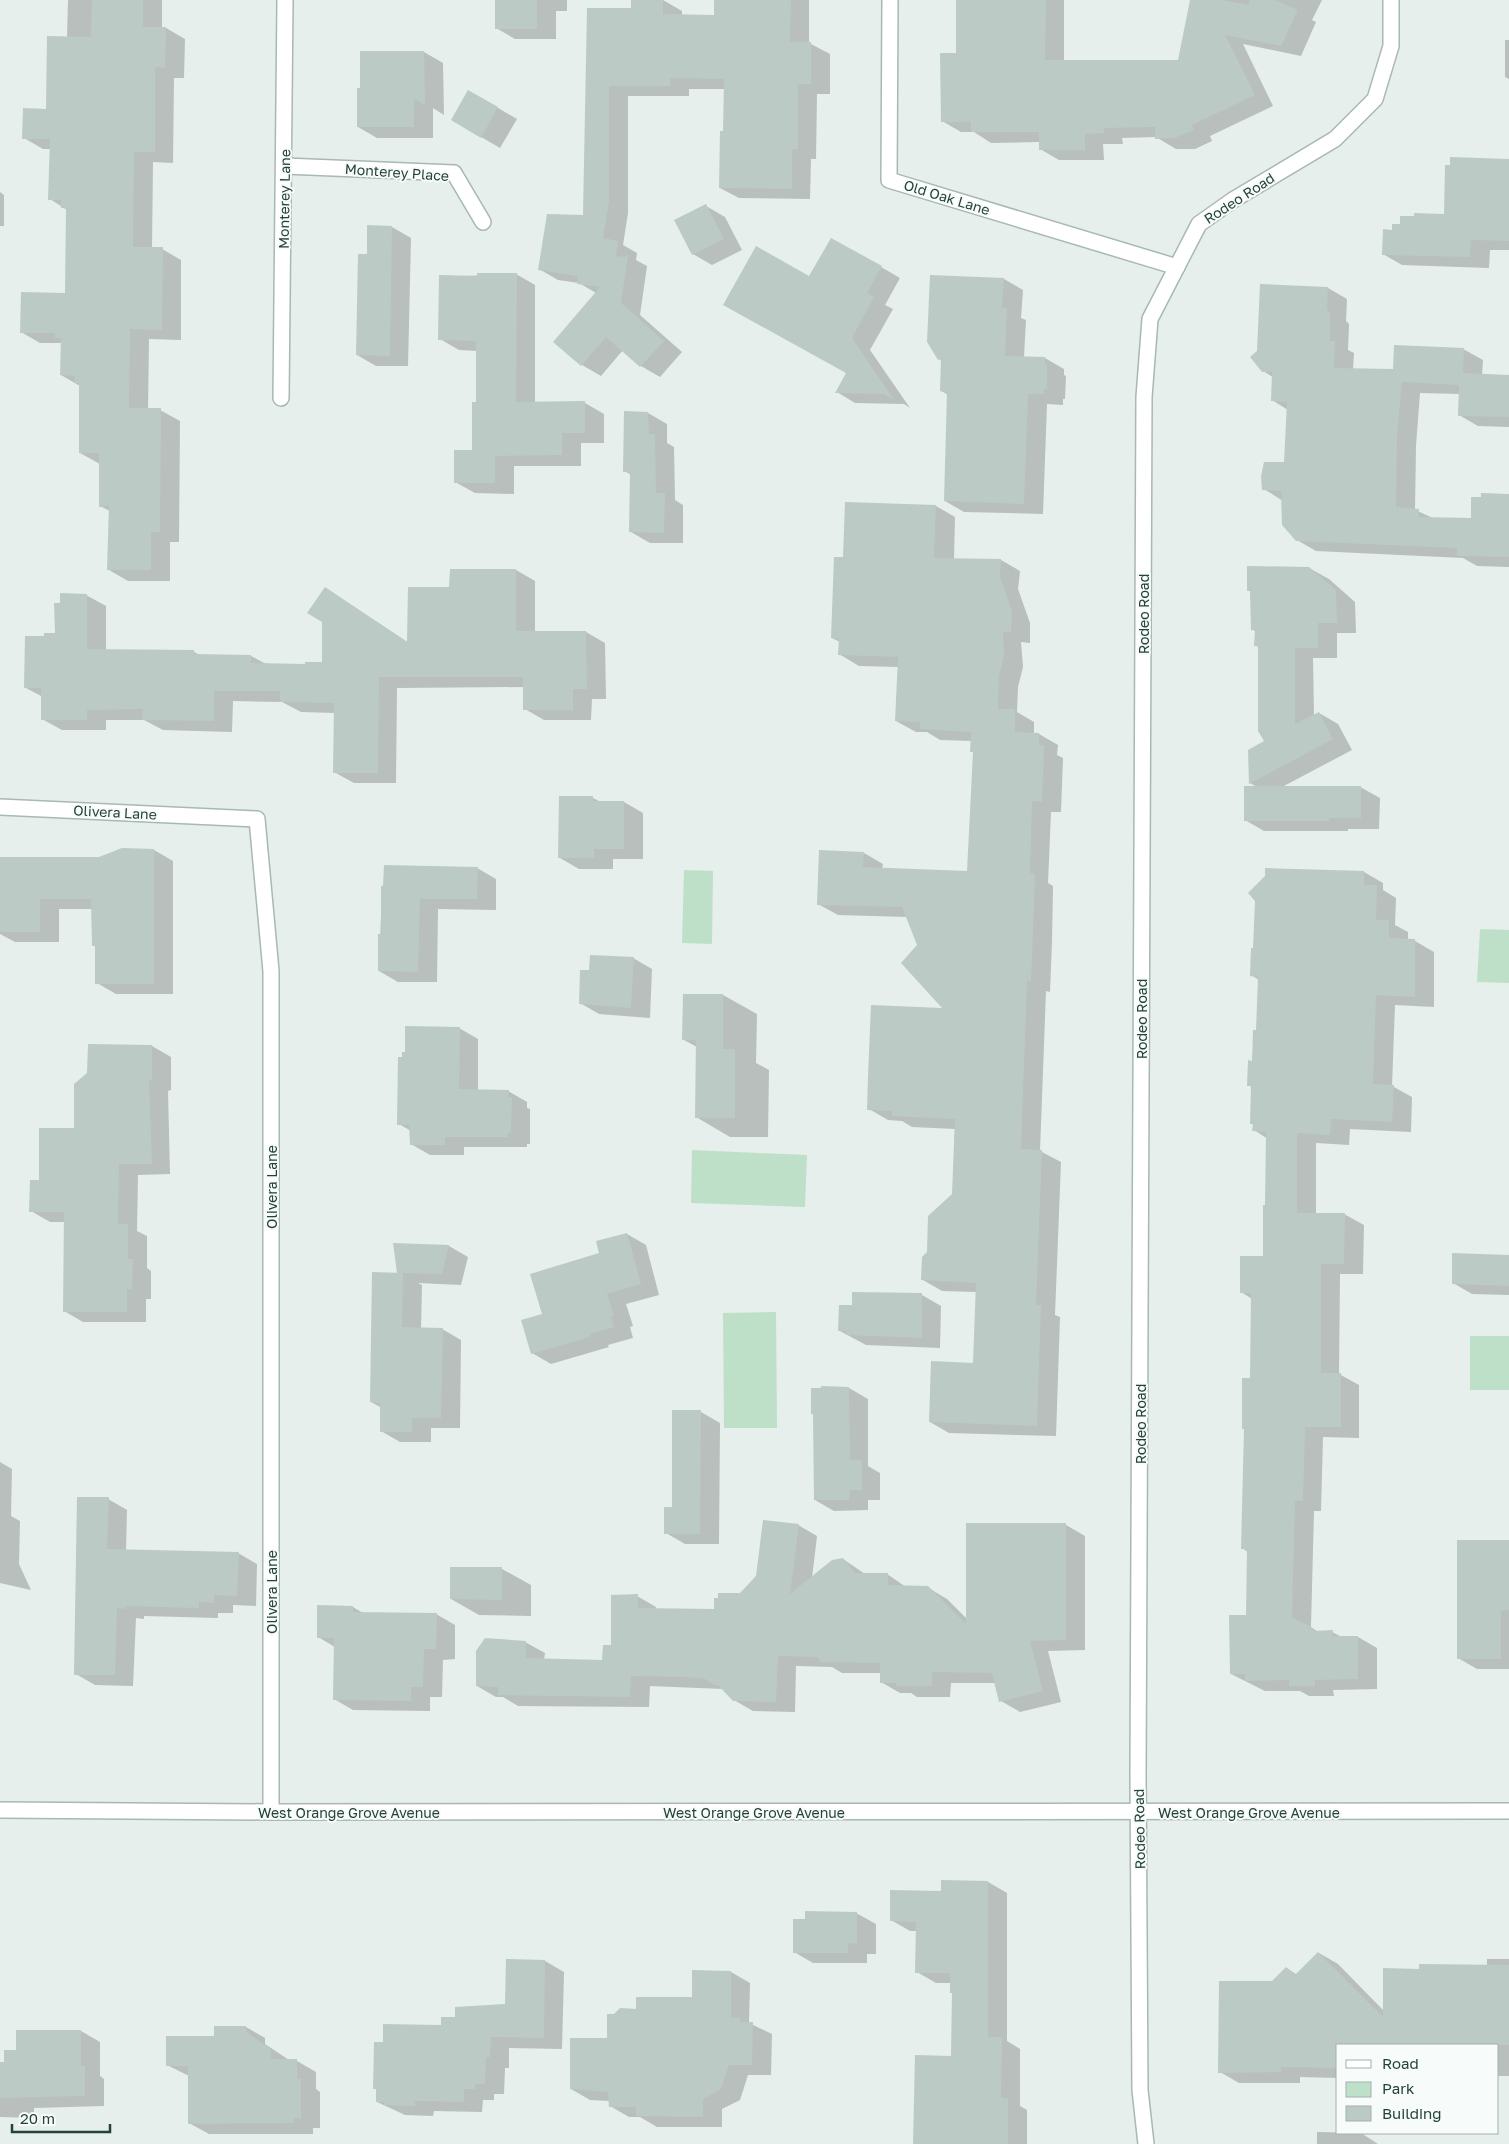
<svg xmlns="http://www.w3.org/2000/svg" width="1509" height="2144" font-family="'Golos Text',sans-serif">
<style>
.green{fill:#bfe0c8}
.shadow{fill:#0003}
.building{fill:#bbcac4}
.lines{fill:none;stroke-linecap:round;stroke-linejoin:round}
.minor-casing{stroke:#a8b8b2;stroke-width:18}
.minor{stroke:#fff;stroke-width:15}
.labels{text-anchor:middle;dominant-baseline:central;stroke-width:4;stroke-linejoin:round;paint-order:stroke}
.street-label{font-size:14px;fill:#24423a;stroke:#f7fbf9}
</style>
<rect width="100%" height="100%" fill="#e6efeb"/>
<!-- green -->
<g class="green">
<polygon points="684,870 713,871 712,944 682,943"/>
<polygon points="1480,929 1509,930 1509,983 1477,982"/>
<polygon points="692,1150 807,1155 805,1207 691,1203"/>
<polygon points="776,1312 777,1428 724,1428 723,1313"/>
<rect x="1470" y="1336" width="39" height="54"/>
</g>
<!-- shadow -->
<g class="shadow">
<polygon points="68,0 162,0 162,28 166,28 185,39 184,78 174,78 173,163 153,162 152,248 162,249 181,260 181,340 149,339 148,410 160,410 180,421 179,542 170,542 170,581 128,581 109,570 110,511 100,506 100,464 80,453 80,386 61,375 62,343 40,343 21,332 66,294 67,210 50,199 51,149 43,149 24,138 47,110 67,38"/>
<polygon points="497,0 567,0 567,11 556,11 556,39 515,39 496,28"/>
<polygon points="632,0 663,0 682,11 682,16 715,16 715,0 809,0 809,43 830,54 830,94 817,94 816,159 811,159 810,199 739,198 720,188 725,132 725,89 689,89 689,96 628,96 628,213 623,245 637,253 636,260 647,266 640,315 682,352 660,377 641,366 623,350 601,376 582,365 596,293 579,283 558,280 539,269 584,216 588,9 632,10"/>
<polygon points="958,0 1064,0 1064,62 1180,62 1192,0 1322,0 1312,20 1316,22 1301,56 1243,44 1273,106 1210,136 1212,141 1195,149 1176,149 1156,137 1122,138 1123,144 1103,144 1104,160 1059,160 1040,149 1040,142 991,143 974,132 961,132 942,121 958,54"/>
<polygon points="1509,0 1509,79 1505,77 1505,40 1509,40"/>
<polygon points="424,52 443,63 444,115 433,108 433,138 377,138 358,127"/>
<polygon points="469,91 517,119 500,148 452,120"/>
<polygon points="1509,160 1509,250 1490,250 1489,268 1402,265 1383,254 1393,231 1401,225 1445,215 1451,167"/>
<polygon points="0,192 4,195 4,226 0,226"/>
<polygon points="706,206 725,217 742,250 712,265 693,254"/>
<polygon points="392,227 411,238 408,366 376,366 357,355"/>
<polygon points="881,267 900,278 885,305 893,309 870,350 910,408 904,404 855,403 837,392 848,373 809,278"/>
<polygon points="516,274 535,285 535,403 585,403 604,414 604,443 581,443 581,466 514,466 514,494 475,493 455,482 474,451 477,403 478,351 459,350 440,339 440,277"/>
<polygon points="1004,279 1023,290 1021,318 1026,320 1024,357 1045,358 1064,369 1064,375 1066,376 1065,399 1063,399 1063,405 1047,404 1043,514 964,512 945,501 949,395 941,391 942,361 939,359"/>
<polygon points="1328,288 1347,299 1346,321 1349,324 1348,350 1354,353 1353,369 1394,370 1463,349 1483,360 1482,375 1509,376 1509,427 1478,426 1459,415 1460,394 1420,393 1416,446 1415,510 1433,518 1472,519 1509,496 1509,567 1477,566 1463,558 1316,551 1297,540 1283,501 1264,489 1286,464 1288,410 1272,400 1273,377 1263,371"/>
<polygon points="626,412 648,413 667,424 667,443 674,447 675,500 683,505 683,543 650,543 631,532 631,475 625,471"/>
<polygon points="846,503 936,506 955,517 954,559 1001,560 1020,571 1018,589 1030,623 1030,643 1021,642 1023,667 1018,687 1017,712 1034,722 1034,734 1039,734 1058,745 1057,755 1063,758 1061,812 1051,812 1048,883 1053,886 1052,942 1050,992 1046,991 1040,1151 1061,1162 1055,1315 1060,1317 1056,1436 949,1433 930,1422 974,1364 977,1292 942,1291 923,1280 928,1252 953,1194 955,1129 912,1127 902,1121 888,1120 869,1109 945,1009 908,917 838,915 818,904 864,853 883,864 882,869 968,872 974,752 972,741 940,740 927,732 916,732 896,721 899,667 859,666 839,654 840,642 832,638 844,558"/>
<polygon points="1309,568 1329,579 1355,602 1356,633 1337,633 1337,658 1313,658 1314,716 1319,713 1338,724 1352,750 1282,787 1360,787 1380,798 1379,829 1348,829 1348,831 1264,831 1245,820 1257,787 1250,783 1249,751 1266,741 1259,647 1256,646 1256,632 1252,629 1251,592 1248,590"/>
<polygon points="516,570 535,581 535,632 586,632 605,643 606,699 592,699 591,720 544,720 525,709 525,687 397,688 396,783 354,783 334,772 335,713 301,712 282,702 233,701 232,732 163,730 144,720 106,720 106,730 62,730 42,719 43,697 26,688 45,637 56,634 86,595 106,606 106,650 194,652 200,655 251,656 266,664 306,665 323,663 325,588 409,643 451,588"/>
<polygon points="560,798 593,798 601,802 624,802 643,813 643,859 613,859 613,869 579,869 560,858"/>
<polygon points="122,849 154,850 173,861 173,994 116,994 97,983 96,947 93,945 93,909 59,909 59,942 15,942 0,934 0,858 100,858"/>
<polygon points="477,868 496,879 496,910 438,909 437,982 398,982 379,971 382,887"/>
<polygon points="1364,872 1383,883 1383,890 1396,898 1395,925 1408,932 1408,940 1415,941 1434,952 1434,1007 1395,1005 1392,1086 1412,1097 1411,1132 1350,1129 1349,1145 1316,1143 1316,1214 1344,1214 1364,1225 1363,1274 1340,1274 1339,1374 1359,1385 1359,1438 1323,1437 1321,1511 1314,1511 1311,1627 1318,1632 1332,1632 1342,1637 1358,1637 1377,1648 1377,1689 1333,1690 1334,1696 1309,1696 1300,1691 1265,1691 1231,1674 1247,1616 1248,1552 1242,1548 1252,1379 1252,1299 1241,1292 1264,1258 1266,1206 1268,1139 1254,1130 1254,1125 1251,1123 1252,1087 1248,1085 1257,1031 1259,980 1251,975"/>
<polygon points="633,958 652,969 650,1018 599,1014 580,1003 590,971"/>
<polygon points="723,995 757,1014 756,1063 769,1070 768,1137 730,1137 696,1117 697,1047 684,1040"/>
<polygon points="459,1028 478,1039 478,1090 508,1091 527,1102 527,1108 530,1109 530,1144 527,1144 527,1147 464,1147 464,1155 430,1155 411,1144 411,1131 399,1124 403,1058"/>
<polygon points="152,1046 171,1057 171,1090 168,1091 170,1174 138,1175 137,1231 147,1236 147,1268 151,1271 151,1299 146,1299 146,1322 83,1322 64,1311 65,1222 50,1222 31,1211 40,1182 75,1129"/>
<polygon points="627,1234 646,1245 659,1295 626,1304 633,1326 630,1327 633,1338 608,1345 609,1347 551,1364 532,1353 543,1315 600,1254"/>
<polygon points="394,1244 449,1246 468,1257 461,1285 418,1283 422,1285 421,1329 442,1329 461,1340 460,1428 431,1428 431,1442 400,1442 381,1431 382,1408 371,1402 403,1274"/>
<polygon points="1509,1256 1509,1295 1472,1294 1453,1283"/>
<polygon points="853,1294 922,1295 941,1306 940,1348 866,1345 840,1331 853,1306"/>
<polygon points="849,1388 868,1399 868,1466 880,1473 880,1500 868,1500 868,1510 834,1511 815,1500 815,1415 812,1414"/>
<polygon points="701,1412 720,1423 719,1544 685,1544 666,1533"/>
<polygon points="0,1462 12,1469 11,1516 20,1521 19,1564 31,1590 0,1583"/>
<polygon points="108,1499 127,1510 126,1551 238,1553 257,1564 256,1606 233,1605 233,1613 218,1613 218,1618 144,1616 144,1619 136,1618 133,1686 95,1685 76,1674"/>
<polygon points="798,1525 817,1536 812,1578 843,1559 865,1574 887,1574 906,1587 927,1587 947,1599 967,1619 1066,1525 1085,1536 1085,1650 1048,1651 1061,1702 1020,1712 1001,1701 996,1683 951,1683 950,1697 917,1697 911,1693 900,1693 881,1682 881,1673 842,1673 832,1667 796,1666 795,1712 753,1711 734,1700 723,1689 650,1686 649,1707 518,1706 503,1697 496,1697 477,1686 525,1642 545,1653 544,1660 603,1661 637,1596 656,1607 656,1610 715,1610 741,1594"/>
<polygon points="1509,1540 1509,1669 1477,1669 1458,1658"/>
<polygon points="451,1568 502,1569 531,1585 531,1616 479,1615 451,1599"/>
<polygon points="353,1607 363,1613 436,1614 455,1625 455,1659 443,1660 442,1697 430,1697 430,1711 353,1710 334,1699 335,1647 318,1637"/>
<polygon points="988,1882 1007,1893 1007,2041 1020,2049 1020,2106 1027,2110 1027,2144 914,2144 952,2058 954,1994 951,1992 951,1983 936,1983 917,1972 917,1931 910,1931 891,1920 942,1892"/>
<polygon points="856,1913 876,1924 876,1954 867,1954 867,1963 813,1963 794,1952"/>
<polygon points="1319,1953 1338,1964 1384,2011 1421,1970 1487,1966 1487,1959 1509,1959 1509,2076 1498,2076 1498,2045 1338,2045 1338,2078 1300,2077 1300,2083 1239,2083 1220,2072 1272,1982 1287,1968 1297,1975"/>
<polygon points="545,1961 564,1972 562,2049 509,2048 509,2068 505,2068 504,2094 494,2094 494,2100 483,2100 482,2112 434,2111 433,2116 405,2115 377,2102 384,2043 442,2026 456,2018 506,2005"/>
<polygon points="694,1972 731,1972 750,1983 749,2023 772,2034 771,2075 748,2075 740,2100 722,2109 722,2127 657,2127 640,2117 629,2117 610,2106 610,2101 590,2100 571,2089 608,2039 637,2010 693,1998"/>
<polygon points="246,2027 265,2038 265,2044 289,2060 297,2061 316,2072 316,2089 320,2092 320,2128 313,2128 313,2134 209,2134 189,2123 189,2076 167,2065 215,2038"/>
<polygon points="81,2031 100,2042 100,2076 104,2079 104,2106 34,2108 34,2118 0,2117 0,2064 5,2064 17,2051"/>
<polygon points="1317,2132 1361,2133 1378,2144 1317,2144"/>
</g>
<!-- building -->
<g class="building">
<polygon points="92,0 143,0 143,27 166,27 165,68 155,67 155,152 134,152 133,247 163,247 162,330 130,329 129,408 161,408 160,532 151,532 151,570 107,570 109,506 99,507 99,453 79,453 79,383 74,383 75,376 60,375 61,338 55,338 55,333 20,333 21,292 65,293 66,208 61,208 61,200 48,200 50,139 22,139 23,108 46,109 47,36 91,37"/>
<rect x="495" y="0" width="42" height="29"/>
<polygon points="631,0 663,0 663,14 714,15 714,0 791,0 790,42 811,42 811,84 798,84 798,149 792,149 792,189 719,188 720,131 723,131 724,79 670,78 670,86 609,86 609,202 603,238 618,241 616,256 625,257 628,254 621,303 664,341 640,367 606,337 581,366 553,342 600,287 577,284 578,276 538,270 547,214 583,215 587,8 631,8"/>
<polygon points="956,0 1046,0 1045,60 1178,60 1190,0 1222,0 1248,5 1250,0 1275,0 1298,10 1281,46 1225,35 1255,95 1192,125 1194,130 1175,138 1155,139 1155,127 1104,128 1104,133 1085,134 1085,150 1039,150 1039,132 971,132 971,122 941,122 940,53 956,53"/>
<polygon points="360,51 424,51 425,105 414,99 414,127 357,127 357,88 360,88"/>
<polygon points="468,90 498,107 481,138 451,120"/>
<polygon points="1450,157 1509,159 1509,241 1471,240 1470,257 1382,255 1383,229 1392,230 1392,224 1400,224 1400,216 1414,216 1414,213 1444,214 1445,165 1450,165"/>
<polygon points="706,204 724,239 692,255 674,220"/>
<polygon points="367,225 392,226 390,356 356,355 358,254 367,254"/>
<polygon points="831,238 882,266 867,293 874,297 852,338 894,400 884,394 835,393 846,373 723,305 756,246 809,276"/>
<polygon points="477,273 517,273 516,402 585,401 585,433 562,433 562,455 495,456 495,483 454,483 454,450 472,450 472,402 476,402 476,341 438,340 439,275 477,276"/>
<polygon points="930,275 1004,278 1002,308 1007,308 1005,356 1045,357 1045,364 1047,364 1047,389 1044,389 1044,394 1028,394 1024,504 944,501 947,392 940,391 941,358 938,360 927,342"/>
<polygon points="1260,284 1328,287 1327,309 1330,313 1330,341 1335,341 1334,368 1393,369 1394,345 1464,348 1463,373 1509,375 1509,417 1458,416 1459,385 1402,382 1397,435 1396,507 1419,509 1419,517 1471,518 1471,497 1481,497 1481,493 1509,494 1509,557 1457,556 1457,548 1296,541 1282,525 1281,491 1262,490 1261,476 1264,462 1284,462 1287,402 1271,401 1272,372 1262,372 1250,357 1257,351"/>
<polygon points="624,411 648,412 649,434 655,434 656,493 665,493 664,533 629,532 630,472 623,472"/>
<polygon points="845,502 936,505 934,558 1001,559 1000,577 1012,611 1011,632 1003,632 1004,655 999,676 998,709 1015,709 1015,732 1039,733 1039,745 1044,746 1042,802 1032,801 1030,873 1035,874 1033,931 1031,981 1027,981 1021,1149 1042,1150 1036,1305 1041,1305 1037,1426 929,1422 931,1361 973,1363 976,1283 921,1280 922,1257 927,1252 928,1216 952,1194 955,1119 892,1116 892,1111 867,1110 868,1076 871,1005 942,1008 901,963 917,945 902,907 817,905 819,850 864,852 863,867 967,871 973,752 970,752 971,732 920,729 920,722 895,721 898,657 838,655 839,639 831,638 834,557 843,557"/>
<polygon points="1247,566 1309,567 1336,590 1337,623 1318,623 1318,648 1295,648 1295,724 1319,712 1333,739 1249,784 1248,750 1264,741 1258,731 1258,646 1254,646 1255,630 1251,630 1250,591 1247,591"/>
<polygon points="450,569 516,569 516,631 586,631 587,689 573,689 573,710 523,710 523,677 379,677 378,773 333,773 334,703 280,702 280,691 214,691 214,721 142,720 143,709 87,710 87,720 41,720 41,688 24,688 25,636 44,636 44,633 55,633 54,603 60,603 60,593 87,594 87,649 194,650 194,654 251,655 251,663 305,664 305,662 322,662 322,622 307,613 325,587 407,642 408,587 449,587"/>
<polygon points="1244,786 1361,786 1361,818 1329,818 1329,821 1244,821"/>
<polygon points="559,796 593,796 593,801 624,801 624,849 594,849 594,858 558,858"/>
<polygon points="122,848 154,849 154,984 95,984 95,946 92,946 91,899 40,899 40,932 0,932 0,857 99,857"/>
<polygon points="384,865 478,867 477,899 420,899 418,972 378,971 378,934 381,934 381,886 383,886"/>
<polygon points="1265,868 1364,871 1364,885 1377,885 1376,920 1389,920 1389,938 1415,939 1415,997 1376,995 1373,1084 1394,1085 1392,1122 1331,1119 1330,1135 1297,1133 1297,1213 1345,1213 1344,1264 1321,1264 1321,1373 1341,1373 1341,1427 1305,1427 1303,1501 1295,1501 1292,1618 1310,1626 1314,1631 1333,1630 1332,1636 1358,1636 1358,1679 1315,1680 1315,1686 1289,1686 1289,1680 1245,1681 1245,1674 1230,1674 1229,1615 1246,1615 1247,1549 1241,1549 1244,1429 1242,1429 1242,1378 1250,1378 1251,1293 1240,1293 1240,1256 1263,1256 1263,1205 1265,1205 1266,1132 1252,1131 1253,1124 1250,1124 1251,1086 1247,1086 1248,1060 1252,1061 1253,1030 1256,1030 1258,977 1250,976 1251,948 1253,948 1255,901 1248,893 1265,876"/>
<polygon points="590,955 634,957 631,1008 579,1004 580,970 589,970"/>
<polygon points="683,994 723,994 723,1049 735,1049 735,1118 695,1118 696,1040 682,1040"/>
<polygon points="405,1026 460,1027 459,1089 509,1090 508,1097 512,1097 511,1133 508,1133 508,1137 445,1137 445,1145 410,1145 409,1125 397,1125 398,1057 402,1057 402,1052 405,1052"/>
<polygon points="88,1044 152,1045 152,1080 149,1080 152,1164 119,1164 118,1224 128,1224 128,1259 133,1259 132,1289 127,1289 127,1312 63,1312 64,1212 29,1212 30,1180 39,1180 39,1128 74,1128 74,1084 87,1073"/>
<polygon points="627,1233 641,1284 607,1294 614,1316 611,1317 614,1327 590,1334 590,1337 531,1354 521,1320 542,1314 530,1274 599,1253 596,1241"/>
<polygon points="393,1243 449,1245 442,1274 397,1273"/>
<polygon points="1452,1253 1509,1255 1509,1286 1452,1284"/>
<polygon points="372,1272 403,1273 402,1327 443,1328 441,1418 412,1418 412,1432 380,1432 380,1403 370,1402"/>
<polygon points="852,1292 922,1293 922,1338 846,1335 846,1331 838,1331 839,1305 852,1305"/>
<polygon points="821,1386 849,1387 850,1460 862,1460 862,1490 850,1490 849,1500 814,1500 813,1414 811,1414 811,1388 821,1388"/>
<polygon points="672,1410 701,1410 700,1534 664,1534 664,1507 672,1507"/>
<polygon points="77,1497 109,1497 107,1549 239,1552 237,1596 214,1595 214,1603 199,1602 199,1608 125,1606 125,1609 117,1608 115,1675 74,1675"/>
<polygon points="763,1520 799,1524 790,1594 832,1560 843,1558 855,1573 888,1573 888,1585 928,1586 966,1624 966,1523 1066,1523 1066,1640 1030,1641 1043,1691 999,1702 992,1673 932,1672 932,1686 896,1686 896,1683 880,1683 880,1663 821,1662 817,1657 778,1656 776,1702 733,1701 718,1685 714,1685 705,1679 686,1677 631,1676 630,1697 498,1695 498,1687 476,1686 476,1651 485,1638 526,1641 526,1658 602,1660 603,1645 611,1645 611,1595 638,1594 638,1608 714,1609 714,1598 718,1598 718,1593 740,1593 756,1576"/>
<polygon points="1457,1540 1509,1540 1509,1610 1501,1611 1501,1659 1457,1659"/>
<polygon points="450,1567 502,1567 502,1600 450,1599"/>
<polygon points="317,1605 353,1606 353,1612 437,1613 436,1649 424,1649 423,1687 411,1687 411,1701 333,1700 334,1638 317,1638"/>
<polygon points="941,1880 988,1881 988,2037 1002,2037 1001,2098 1008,2098 1008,2144 913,2144 915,2055 951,2056 952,1993 950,1993 950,1973 915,1973 916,1922 890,1921 890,1890 941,1891"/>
<polygon points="805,1911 857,1912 857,1944 848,1943 848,1953 793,1953 793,1919 805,1919"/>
<polygon points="1318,1952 1383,2017 1383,1968 1419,1969 1419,1964 1509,1965 1509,2045 1336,2045 1336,2068 1281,2067 1281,2072 1218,2073 1219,1981 1272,1981 1286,1967 1295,1975"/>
<polygon points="506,1959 545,1960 544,2038 491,2037 490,2057 486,2057 485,2084 475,2084 475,2089 464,2089 464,2102 415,2101 415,2106 384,2105 384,2102 376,2102 376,2089 373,2089 374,2042 383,2042 383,2024 441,2025 441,2017 455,2017 455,2007 505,2004"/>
<polygon points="692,1970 731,1971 731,2018 740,2018 740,2022 753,2022 752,2065 729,2065 721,2089 703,2099 703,2117 636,2116 636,2107 609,2107 608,2092 570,2089 570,2038 607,2038 607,2014 614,2014 620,2008 636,2009 636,1997 692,1997"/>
<polygon points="214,2026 246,2026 246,2032 271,2049 271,2059 297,2059 297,2079 301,2079 301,2118 294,2118 294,2123 188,2124 188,2066 166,2066 166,2036 214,2036"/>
<polygon points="16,2030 81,2030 81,2066 85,2066 85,2096 0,2098 0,2062 4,2062 4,2050 16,2050"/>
</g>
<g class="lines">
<defs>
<g id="minor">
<polyline points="890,0 889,180 1177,267"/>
<polyline points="285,166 454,173 483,222"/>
<polyline points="281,398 285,0"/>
<polyline points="0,807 257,819 271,971 271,1812"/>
<polyline points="0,1810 271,1812 1509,1811"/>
<polyline points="1146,2144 1140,2090 1138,1775 1144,397 1150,319 1199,224 1233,200 1335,139 1375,99 1391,46 1391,0"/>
</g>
</defs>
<!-- minor casing -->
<use href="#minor" class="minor-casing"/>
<!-- minor -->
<use href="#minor" class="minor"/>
</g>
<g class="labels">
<!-- street labels -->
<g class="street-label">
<text transform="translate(397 172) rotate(4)">Monterey Place</text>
<text transform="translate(947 197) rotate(17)">Old Oak Lane</text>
<text transform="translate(1239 198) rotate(-33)">Rodeo Road</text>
<text transform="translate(284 199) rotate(-89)">Monterey Lane</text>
<text transform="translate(1143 614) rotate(-90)">Rodeo Road</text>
<text transform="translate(115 812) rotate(3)">Olivera Lane</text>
<text transform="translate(1141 1019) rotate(-90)">Rodeo Road</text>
<text transform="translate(271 1187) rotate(-90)">Olivera Lane</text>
<text transform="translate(1140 1424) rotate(-90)">Rodeo Road</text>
<text transform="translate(271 1592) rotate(-90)">Olivera Lane</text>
<text x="349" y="1812">West Orange Grove Avenue</text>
<text x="754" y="1812">West Orange Grove Avenue</text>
<text x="1249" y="1812">West Orange Grove Avenue</text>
<text transform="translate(1139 1829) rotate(-91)">Rodeo Road</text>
</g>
</g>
<!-- legend -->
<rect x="1336" y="2044" width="162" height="90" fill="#f7fbf9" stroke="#a3b1ad"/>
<rect x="1346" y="2060" width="25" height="8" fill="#ffffff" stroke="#a3b1ad"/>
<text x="1382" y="2069" font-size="15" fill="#24423a">Road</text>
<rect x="1346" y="2082" width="25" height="15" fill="#bfe0c8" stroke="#a3b1ad"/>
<text x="1382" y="2094" font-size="15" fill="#24423a">Park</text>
<rect x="1346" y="2106" width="25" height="15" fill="#bbcac4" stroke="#a3b1ad"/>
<text x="1382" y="2119" font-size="15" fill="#24423a">Building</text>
<!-- scale -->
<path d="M12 2124v8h98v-8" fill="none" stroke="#24423a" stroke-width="2.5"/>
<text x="20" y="2124" font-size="15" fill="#24423a" stroke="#f7fbf9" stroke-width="4" paint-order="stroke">20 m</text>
</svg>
